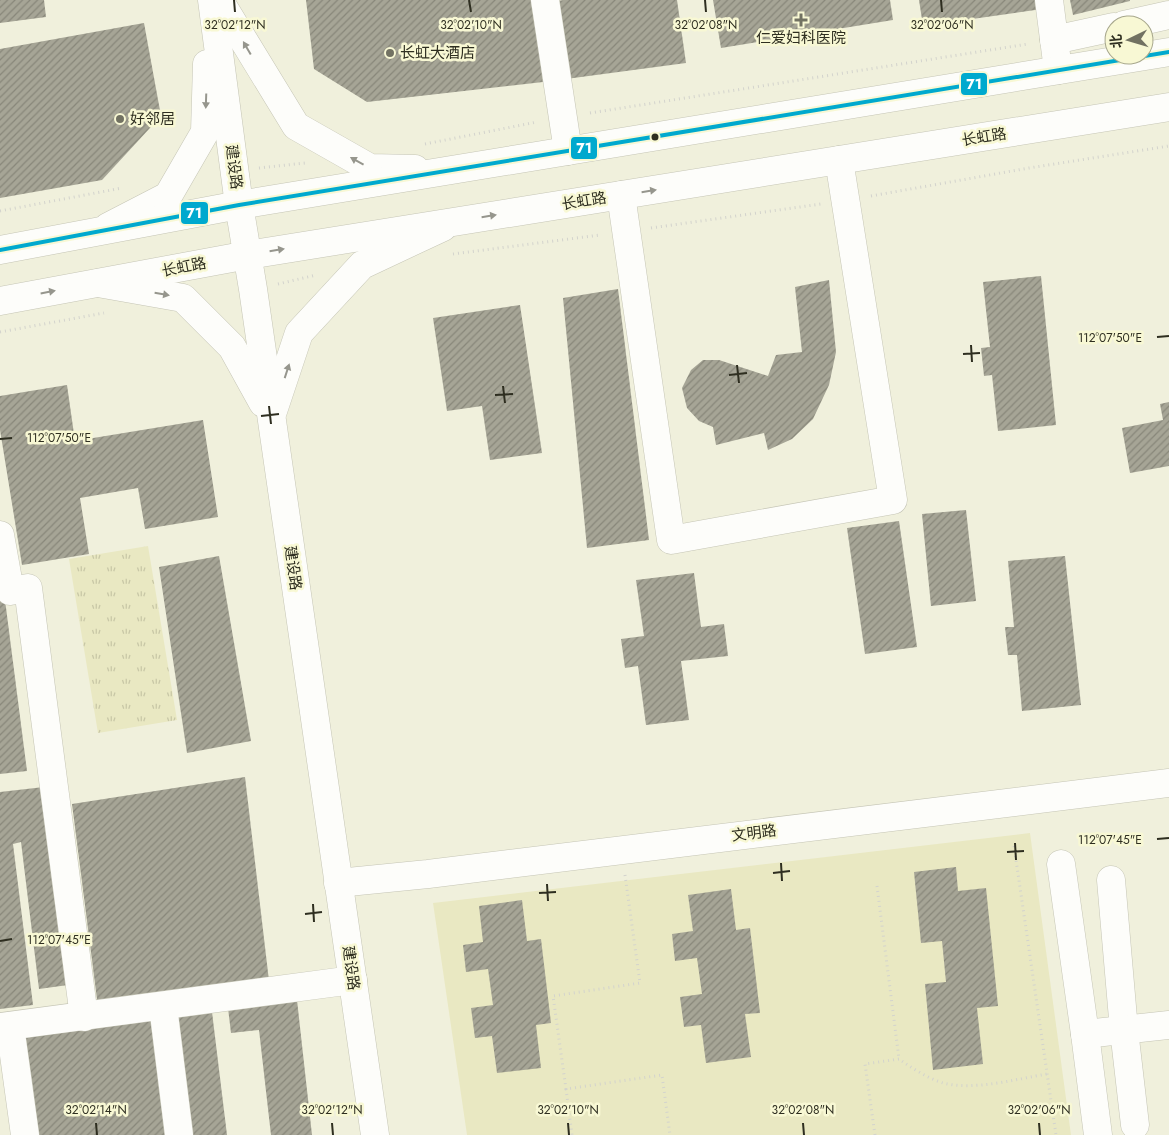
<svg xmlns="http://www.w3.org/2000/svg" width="1169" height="1135" font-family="Jost,'Noto Sans SC',sans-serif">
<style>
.grass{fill:#e9e8c2}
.park{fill:url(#park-tufts)}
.building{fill:url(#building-hatch)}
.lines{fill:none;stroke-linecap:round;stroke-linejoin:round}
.minor-casing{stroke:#c5c5b5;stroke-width:29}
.highway-casing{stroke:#c5c5b5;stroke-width:29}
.path{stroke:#d3d3cd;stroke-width:3;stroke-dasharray:1 4;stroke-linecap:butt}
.minor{stroke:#fdfdfa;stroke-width:28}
.highway{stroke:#fdfdfa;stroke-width:28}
.bus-1-casing{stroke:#f8f8d4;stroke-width:8}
.bus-1{stroke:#00a9ce;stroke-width:4}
.oneway{fill:#96968d}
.ticks{fill:none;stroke:#2e2e20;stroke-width:2}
.poi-dot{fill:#727262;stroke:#f8f8d4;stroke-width:2}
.bus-dot{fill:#2e2e20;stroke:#f8f8d4;stroke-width:2}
.labels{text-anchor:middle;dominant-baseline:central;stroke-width:5;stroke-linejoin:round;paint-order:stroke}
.poi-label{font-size:15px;fill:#2e2e20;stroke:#f8f8d4;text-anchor:start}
.street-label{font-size:15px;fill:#2e2e20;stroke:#f8f8d4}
.ticks-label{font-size:12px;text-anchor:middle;fill:#2e2e20;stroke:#f8f8d4;stroke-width:5;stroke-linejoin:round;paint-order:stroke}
.line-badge{stroke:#f8f8d4;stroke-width:2}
.badge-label{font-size:14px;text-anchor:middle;font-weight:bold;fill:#fff}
</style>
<defs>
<pattern id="park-tufts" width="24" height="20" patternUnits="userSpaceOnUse" patternTransform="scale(1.25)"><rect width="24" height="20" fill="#e9e8c2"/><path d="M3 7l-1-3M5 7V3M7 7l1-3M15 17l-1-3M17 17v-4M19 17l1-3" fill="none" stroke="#c8c7a6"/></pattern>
<pattern id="building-hatch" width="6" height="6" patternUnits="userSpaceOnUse" patternTransform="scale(1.25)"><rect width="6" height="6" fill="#a6a596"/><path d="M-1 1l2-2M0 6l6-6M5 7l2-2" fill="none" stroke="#88877a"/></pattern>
</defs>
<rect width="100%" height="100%" fill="#f0f0dc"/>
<!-- grass -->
<polygon class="grass" points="1030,833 1071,1135 467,1135 433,903"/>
<!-- park -->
<polygon class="park" points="148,546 177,720 98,733 69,559"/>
<!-- building -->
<g class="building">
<polygon points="0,0 44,0 46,17 0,23"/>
<polygon points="306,0 534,0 543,82 367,102 314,69"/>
<polygon points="564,0 677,0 686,63 566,79 556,1"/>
<polygon points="713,0 890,0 893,20 721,48"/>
<polygon points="919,0 1041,0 1042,9 923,26"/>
<polygon points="1070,0 1130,0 1130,1 1073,15"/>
<polygon points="144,23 161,116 102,180 0,198 0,49"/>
<polygon points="1041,276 1056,425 998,431 992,375 984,376 981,348 990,347 983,282"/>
<polygon points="829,280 836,352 829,385 813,419 792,439 768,450 764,433 716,445 713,427 699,421 687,408 682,388 691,370 703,360 719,360 768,376 776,355 802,352 795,287"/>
<polygon points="618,289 649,540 587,548 563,298"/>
<polygon points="520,305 542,453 490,460 482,406 447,411 433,318"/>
<polygon points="67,385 75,441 203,420 218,517 145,529 138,488 80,498 89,554 22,565 0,430 0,396"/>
<polygon points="1169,402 1169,466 1130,473 1122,428 1163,420 1160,404"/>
<polygon points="966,510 976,601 931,606 922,514"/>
<polygon points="899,521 917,647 865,654 847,528"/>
<polygon points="219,556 251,741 187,753 159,567"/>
<polygon points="1065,556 1081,705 1022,711 1017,655 1008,655 1005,627 1014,627 1008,561"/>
<polygon points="694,573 701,627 724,624 728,656 681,661 689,720 646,725 638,666 625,668 621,639 644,636 636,580"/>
<polygon points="5,600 27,771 0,774 0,601"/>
<polygon points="245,777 269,981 98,1007 72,804"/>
<polygon points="44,787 68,985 39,989 21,842 13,844 33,1005 0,1009 0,792"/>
<polygon points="956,867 958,891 986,888 998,1006 977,1008 983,1064 933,1070 925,984 946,982 942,941 921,943 914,872"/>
<polygon points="731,889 736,930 750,928 760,1013 745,1014 751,1057 706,1063 701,1025 684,1027 680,997 702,994 697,958 675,961 672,934 693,931 688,895"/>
<polygon points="522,900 527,941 541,939 551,1023 536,1025 541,1068 497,1073 492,1036 475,1038 471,1008 493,1005 488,969 466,972 463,945 483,942 479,906"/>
<polygon points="297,1000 312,1135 271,1135 259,1030 231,1033 228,1008"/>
<polygon points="212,1012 227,1135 187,1135 173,1017"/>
<polygon points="161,1017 174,1135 33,1135 22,1031"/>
</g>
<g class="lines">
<defs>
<g id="minor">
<polyline points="212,0 239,205 253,289 375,1135"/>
<polyline points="219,0 296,126 370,168 415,169"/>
<polyline points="545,0 568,151"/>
<polyline points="1049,0 1058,70"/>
<polyline points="1124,25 1169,15"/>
<polyline points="1054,40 1114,27"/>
<polyline points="621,195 671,540 893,500 839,160"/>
<polyline points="108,227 168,196 205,132 207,64"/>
<polyline points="98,283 183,298 232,347 263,403"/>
<polyline points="273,411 299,333 362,265 443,227"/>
<polyline points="0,535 10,591 28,588 84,1017"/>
<polyline points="1061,864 1085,1034"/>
<polyline points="1111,880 1124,1030 1135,1125"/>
<polyline points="338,883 428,874 1169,783"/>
<polyline points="163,1006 179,1135"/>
<polyline points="10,1026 25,1135"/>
<polyline points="0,1027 353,980"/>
<polyline points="1098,1135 1085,1034 1169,1025"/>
</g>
<g id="highway">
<polyline points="0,250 239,205 1169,52"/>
<polyline points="0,301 248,255 1169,107"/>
</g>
</defs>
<!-- minor casing -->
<use href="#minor" class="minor-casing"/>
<!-- highway casing -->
<use href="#highway" class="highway-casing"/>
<!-- path -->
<g class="path">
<polyline points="590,113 1028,44"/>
<polyline points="425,144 537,122"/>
<polyline points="259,168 305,163"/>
<polyline points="871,196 1029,168 1169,146"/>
<polyline points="0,211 122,188"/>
<polyline points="651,228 821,204"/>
<polyline points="453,254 600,235"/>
<polyline points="278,284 316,275"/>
<polyline points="0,332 104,313"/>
<polyline points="1014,846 1056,1135"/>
<polyline points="625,875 640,983 553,996 566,1089 662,1075 670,1135"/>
<polyline points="877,886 899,1059"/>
<polyline points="566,1089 572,1135"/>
<path d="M 875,1135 L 865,1064 L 899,1059 C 912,1068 927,1078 943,1083 C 974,1091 1016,1079 1047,1074"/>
</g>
<!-- minor -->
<use href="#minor" class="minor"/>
<!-- highway -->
<use href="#highway" class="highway"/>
<defs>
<polyline id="bus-1" points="0,250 239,205 1169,52"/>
</defs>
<!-- bus-1 casing -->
<use href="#bus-1" class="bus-1-casing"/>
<!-- bus-1 -->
<use href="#bus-1" class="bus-1"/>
</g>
<!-- one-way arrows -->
<defs><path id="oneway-solid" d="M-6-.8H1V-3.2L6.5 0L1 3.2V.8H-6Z" transform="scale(1.25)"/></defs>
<g class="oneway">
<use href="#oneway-solid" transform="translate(247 48) rotate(-120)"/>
<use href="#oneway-solid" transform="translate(206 101) rotate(92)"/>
<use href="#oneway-solid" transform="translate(357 161) rotate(-151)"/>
<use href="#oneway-solid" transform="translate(649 191) rotate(-9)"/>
<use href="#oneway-solid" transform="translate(489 216) rotate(-9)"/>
<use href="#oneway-solid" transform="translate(277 250) rotate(-9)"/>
<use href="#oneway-solid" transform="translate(48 292) rotate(-11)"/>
<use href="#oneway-solid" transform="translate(162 294) rotate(10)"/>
<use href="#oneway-solid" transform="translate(287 371) rotate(-72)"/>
</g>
<!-- ticks -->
<path class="ticks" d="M 234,0 L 235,12M 469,0 L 471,12M 705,0 L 706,12M 941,0 L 942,12M 1157,337 L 1169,336M 971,345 L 972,362M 963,354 L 980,353M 737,365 L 739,383M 729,375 L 747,373M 503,386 L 505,403M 495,395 L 513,394M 269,406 L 271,424M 261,416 L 279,414M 0,439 L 12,438M 1157,839 L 1169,838M 1015,843 L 1016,860M 1007,852 L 1024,851M 781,863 L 782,881M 773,873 L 790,871M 547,884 L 548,901M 539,893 L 556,892M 313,904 L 314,922M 305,914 L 322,912M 0,941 L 12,939M 96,1123 L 97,1135M 332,1123 L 333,1135M 568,1123 L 569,1135M 803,1123 L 804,1135M 1039,1123 L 1040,1135"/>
<!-- markers -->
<g class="poi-dot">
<path d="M798.5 12.5h5v5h5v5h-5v5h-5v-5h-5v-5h5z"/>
<circle cx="390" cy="53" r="5"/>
<circle cx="120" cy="119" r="5"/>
</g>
<circle class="bus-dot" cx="655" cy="137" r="4.5"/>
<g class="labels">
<!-- poi labels -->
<g class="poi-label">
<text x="801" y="38" text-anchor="middle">仁爱妇科医院</text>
<text x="400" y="53">长虹大酒店</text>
<text x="130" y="119">好邻居</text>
</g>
<!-- street labels -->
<g class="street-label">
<text transform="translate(984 137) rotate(-9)">长虹路</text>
<text transform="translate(234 167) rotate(83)">建设路</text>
<text transform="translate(584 201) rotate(-9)">长虹路</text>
<text transform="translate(184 267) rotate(-11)">长虹路</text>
<text transform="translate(293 568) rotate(82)">建设路</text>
<text transform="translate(754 833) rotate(-7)">文明路</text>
<text transform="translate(351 968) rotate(82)">建设路</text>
</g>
</g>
<g class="ticks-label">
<text x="235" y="29">32°02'12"N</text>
<text x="471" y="29">32°02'10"N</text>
<text x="706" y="29">32°02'08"N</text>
<text x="942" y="29">32°02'06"N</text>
<text x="1110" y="342">112°07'50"E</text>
<text x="59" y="442">112°07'50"E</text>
<text x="1110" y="844">112°07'45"E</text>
<text x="59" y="944">112°07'45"E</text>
<text x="96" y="1114">32°02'14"N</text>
<text x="332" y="1114">32°02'12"N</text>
<text x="568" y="1114">32°02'10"N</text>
<text x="803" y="1114">32°02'08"N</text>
<text x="1039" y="1114">32°02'06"N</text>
</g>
<g class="line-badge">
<rect x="960" y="72" width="28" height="24" rx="5" fill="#00a9ce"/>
<rect x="570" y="136" width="28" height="24" rx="5" fill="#00a9ce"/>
<rect x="180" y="201" width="29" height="24" rx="5" fill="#00a9ce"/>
</g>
<g class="badge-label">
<text x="974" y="89">71</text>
<text x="584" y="153">71</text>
<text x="194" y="218">71</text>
</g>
<!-- north arrow -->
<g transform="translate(1129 40) rotate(265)"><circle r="24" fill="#f8f8d4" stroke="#a7a78c"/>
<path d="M0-4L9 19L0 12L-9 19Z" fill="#727262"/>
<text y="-8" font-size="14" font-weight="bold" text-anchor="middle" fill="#2e2e20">北</text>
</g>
</svg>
